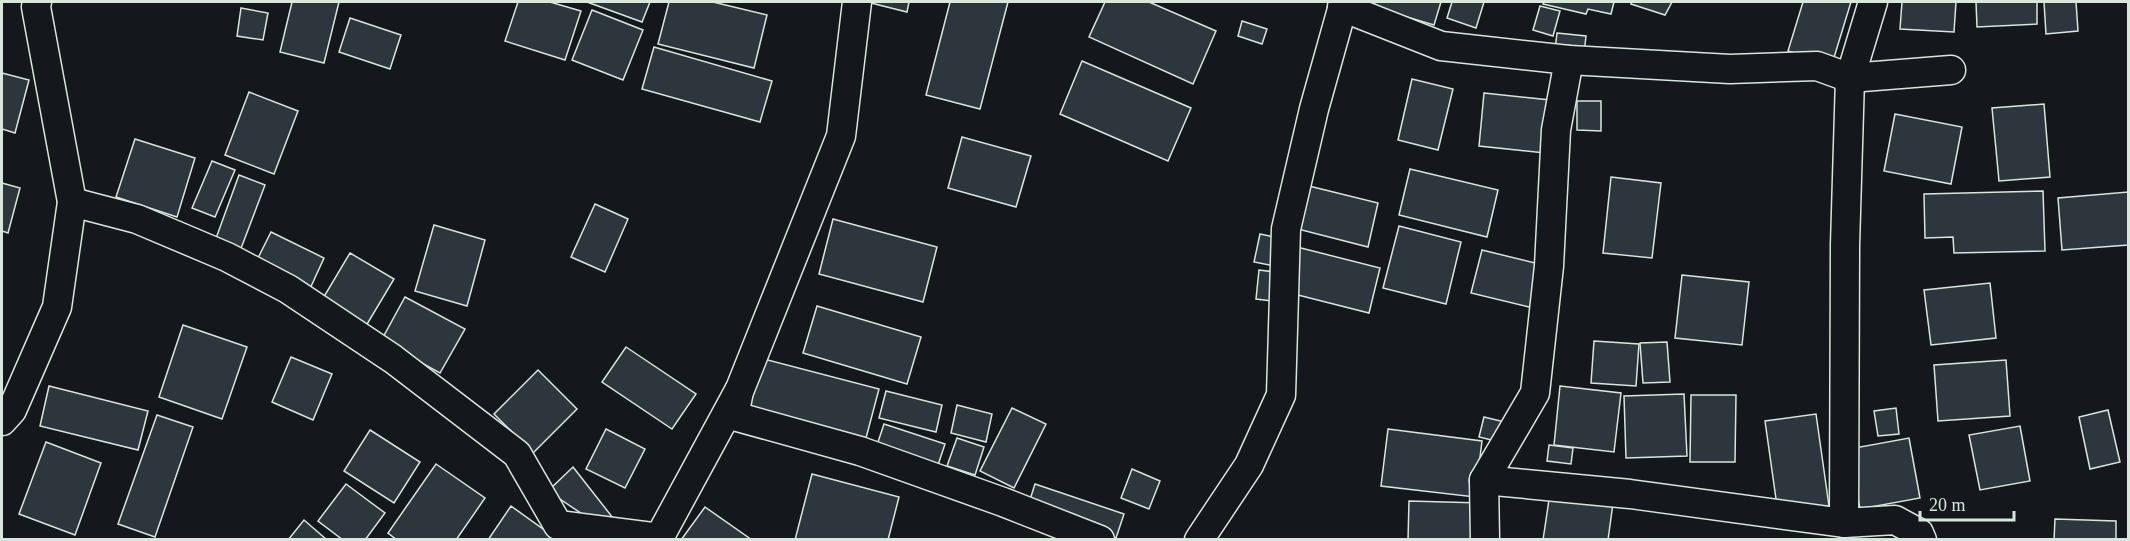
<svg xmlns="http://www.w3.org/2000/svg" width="2130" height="541" font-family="'Times New Roman',serif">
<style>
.building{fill:#2c363c;stroke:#d8e6dc;stroke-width:1.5}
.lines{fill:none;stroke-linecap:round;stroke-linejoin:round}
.street-casing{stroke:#d8e6dc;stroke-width:31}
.street{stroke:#14181c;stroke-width:28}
</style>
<rect width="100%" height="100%" fill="#14181c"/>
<!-- building -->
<g class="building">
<polygon points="292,2 339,2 324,63 280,52"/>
<polygon points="518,2 550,2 581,11 565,60 505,41"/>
<polygon points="587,2 650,2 642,22"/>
<polygon points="669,2 713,2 767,15 754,68 658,44"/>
<polygon points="867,2 909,2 907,12"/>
<polygon points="950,2 1008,2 980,109 926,95"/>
<polygon points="1105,2 1149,2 1216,31 1193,84 1089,37"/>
<polygon points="1375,2 1441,2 1434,25 1373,7"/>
<polygon points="1452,2 1484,2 1476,28 1447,18"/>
<polygon points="1544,2 1614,2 1611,14 1588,9 1586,14 1543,4"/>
<polygon points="1632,2 1672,2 1665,15 1631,4"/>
<polygon points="1803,2 1851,2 1832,64 1788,51"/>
<polygon points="1902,2 1956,2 1954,32 1900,29"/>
<polygon points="1976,2 2037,2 2037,24 1977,27"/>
<polygon points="2044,2 2076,2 2078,31 2046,34"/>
<polygon points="1540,6 1560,11 1553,36 1533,30"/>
<polygon points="241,8 268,13 263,40 237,36"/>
<polygon points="592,10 643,30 623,80 572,60"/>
<polygon points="350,18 401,35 390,69 339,52"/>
<polygon points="1242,21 1267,29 1262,44 1238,36"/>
<polygon points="1557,33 1586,36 1584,53 1555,50"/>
<polygon points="654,47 772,81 760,122 642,89"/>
<polygon points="1082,61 1191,108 1168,161 1060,114"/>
<polygon points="2,73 29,80 15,133 2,129"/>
<polygon points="1412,79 1453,89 1438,150 1398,140"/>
<polygon points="249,92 298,111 274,174 225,155"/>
<polygon points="1484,93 1550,100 1545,153 1479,146"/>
<polygon points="1577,101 1601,101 1601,131 1577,130"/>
<polygon points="2044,104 2050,177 1999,181 1992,108"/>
<polygon points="1895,114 1962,127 1951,184 1884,171"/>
<polygon points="962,137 1031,156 1016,207 948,188"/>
<polygon points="135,139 195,158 177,217 116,197"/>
<polygon points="212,161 235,170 215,217 192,208"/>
<polygon points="1410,169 1498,190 1487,237 1399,215"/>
<polygon points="239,175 265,185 240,251 215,241"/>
<polygon points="1611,177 1661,183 1652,258 1603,253"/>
<polygon points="2,183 20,188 8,233 2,231"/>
<polygon points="1305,185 1378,203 1368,247 1294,228"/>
<polygon points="2043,191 2045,251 1954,253 1953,237 1925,238 1924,194"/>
<polygon points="2128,192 2128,245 2062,250 2058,198"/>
<polygon points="595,204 628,219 605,272 571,257"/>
<polygon points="833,219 937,247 923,302 819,274"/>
<polygon points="434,225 485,240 467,306 415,291"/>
<polygon points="1399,226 1461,242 1446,304 1383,288"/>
<polygon points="271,232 324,258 308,293 254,266"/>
<polygon points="1260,234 1284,239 1279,267 1254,262"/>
<polygon points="1297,247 1380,268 1369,313 1286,292"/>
<polygon points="1482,250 1543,265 1533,308 1471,293"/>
<polygon points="350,253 394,279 363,331 319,305"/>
<polygon points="1259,270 1283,273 1280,302 1256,299"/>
<polygon points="1682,275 1749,282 1742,345 1675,338"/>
<polygon points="1990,283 1996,338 1931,345 1924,290"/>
<polygon points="405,297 465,329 440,373 381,341"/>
<polygon points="817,306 921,337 907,384 803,353"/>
<polygon points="183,325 247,347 222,419 159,397"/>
<polygon points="1594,341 1639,344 1636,386 1591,383"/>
<polygon points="1667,342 1670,382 1643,383 1640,343"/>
<polygon points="626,347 696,394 672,429 602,382"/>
<polygon points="291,357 332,374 313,420 272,402"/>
<polygon points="760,358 879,389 866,438 747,407"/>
<polygon points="2006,360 2010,416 1938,421 1934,365"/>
<polygon points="538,370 577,409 533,453 494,414"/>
<polygon points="49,386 148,411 138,450 40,426"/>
<polygon points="1560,386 1621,393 1614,452 1554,445"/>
<polygon points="886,391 942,405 936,432 879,418"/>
<polygon points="1684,394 1687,456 1626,458 1624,396"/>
<polygon points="1691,395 1736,395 1735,462 1690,462"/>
<polygon points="957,405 992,414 986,442 951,433"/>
<polygon points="1012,408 1046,424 1014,488 980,471"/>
<polygon points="1896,408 1899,434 1878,436 1874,411"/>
<polygon points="2108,410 2120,462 2090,469 2079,417"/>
<polygon points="1816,414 1829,506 1778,513 1765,421"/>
<polygon points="157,415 193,427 155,537 118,524"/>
<polygon points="1484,417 1509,423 1504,443 1479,437"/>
<polygon points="884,424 945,444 938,465 877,445"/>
<polygon points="2020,426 2030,481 1980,490 1969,435"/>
<polygon points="606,429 645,449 625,488 586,469"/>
<polygon points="1388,429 1482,441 1475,497 1381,486"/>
<polygon points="370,430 420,462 394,503 344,471"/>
<polygon points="957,438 984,447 975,475 947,466"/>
<polygon points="1909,438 1920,498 1860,509 1849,449"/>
<polygon points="46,442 101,463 75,535 19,514"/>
<polygon points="1549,445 1573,448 1571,464 1547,461"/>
<polygon points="436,464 485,498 456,540 397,540 388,533"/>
<polygon points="573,467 613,518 600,526 548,491"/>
<polygon points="1132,469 1160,481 1149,509 1121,498"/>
<polygon points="812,474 899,497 888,540 795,540"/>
<polygon points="346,484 385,513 365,540 343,540 318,521"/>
<polygon points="1035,484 1124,514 1116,538 1027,509"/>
<polygon points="1550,493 1613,503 1608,540 1543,540"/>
<polygon points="1409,501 1481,503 1480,540 1408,540"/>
<polygon points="511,506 554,537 552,540 488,540"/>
<polygon points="705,507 752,540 681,540"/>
<polygon points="2055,519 2116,521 2116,540 2054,540"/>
<polygon points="304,520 327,540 288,540"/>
</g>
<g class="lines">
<defs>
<g id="street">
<polyline points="1342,7 1441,46 1569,60 1730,69 1817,66 1850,78 1951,70"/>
<polyline points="72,202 137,219 227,257 288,289 393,359 517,454 558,525 660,538"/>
<polyline points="739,391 734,416 860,451 1003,502 1100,540"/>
<polyline points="2,421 12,410 57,307 72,202 36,7 37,2"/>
<polyline points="1484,480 1630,494 1844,523 1895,520 1919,533 1922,540"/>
<polyline points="1844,523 1845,245 1850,78 1873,2"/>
<polyline points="658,540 740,389 841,136 857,2"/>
<polyline points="1199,540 1249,465 1281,395 1286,229 1314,109 1344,2"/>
<polyline points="1485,540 1484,480 1535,393 1549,266 1556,130 1569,60"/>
</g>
</defs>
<!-- street casing -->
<use href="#street" class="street-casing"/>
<!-- street -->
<use href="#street" class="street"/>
</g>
<!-- border -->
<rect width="2130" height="541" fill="none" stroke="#d8e6dc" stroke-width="6"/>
<!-- scale -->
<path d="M1920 511v9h94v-9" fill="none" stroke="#d8e6dc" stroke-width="3"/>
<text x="1929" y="511" font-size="18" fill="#d8e6dc" stroke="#14181c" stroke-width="4.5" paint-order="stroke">20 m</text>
</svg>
